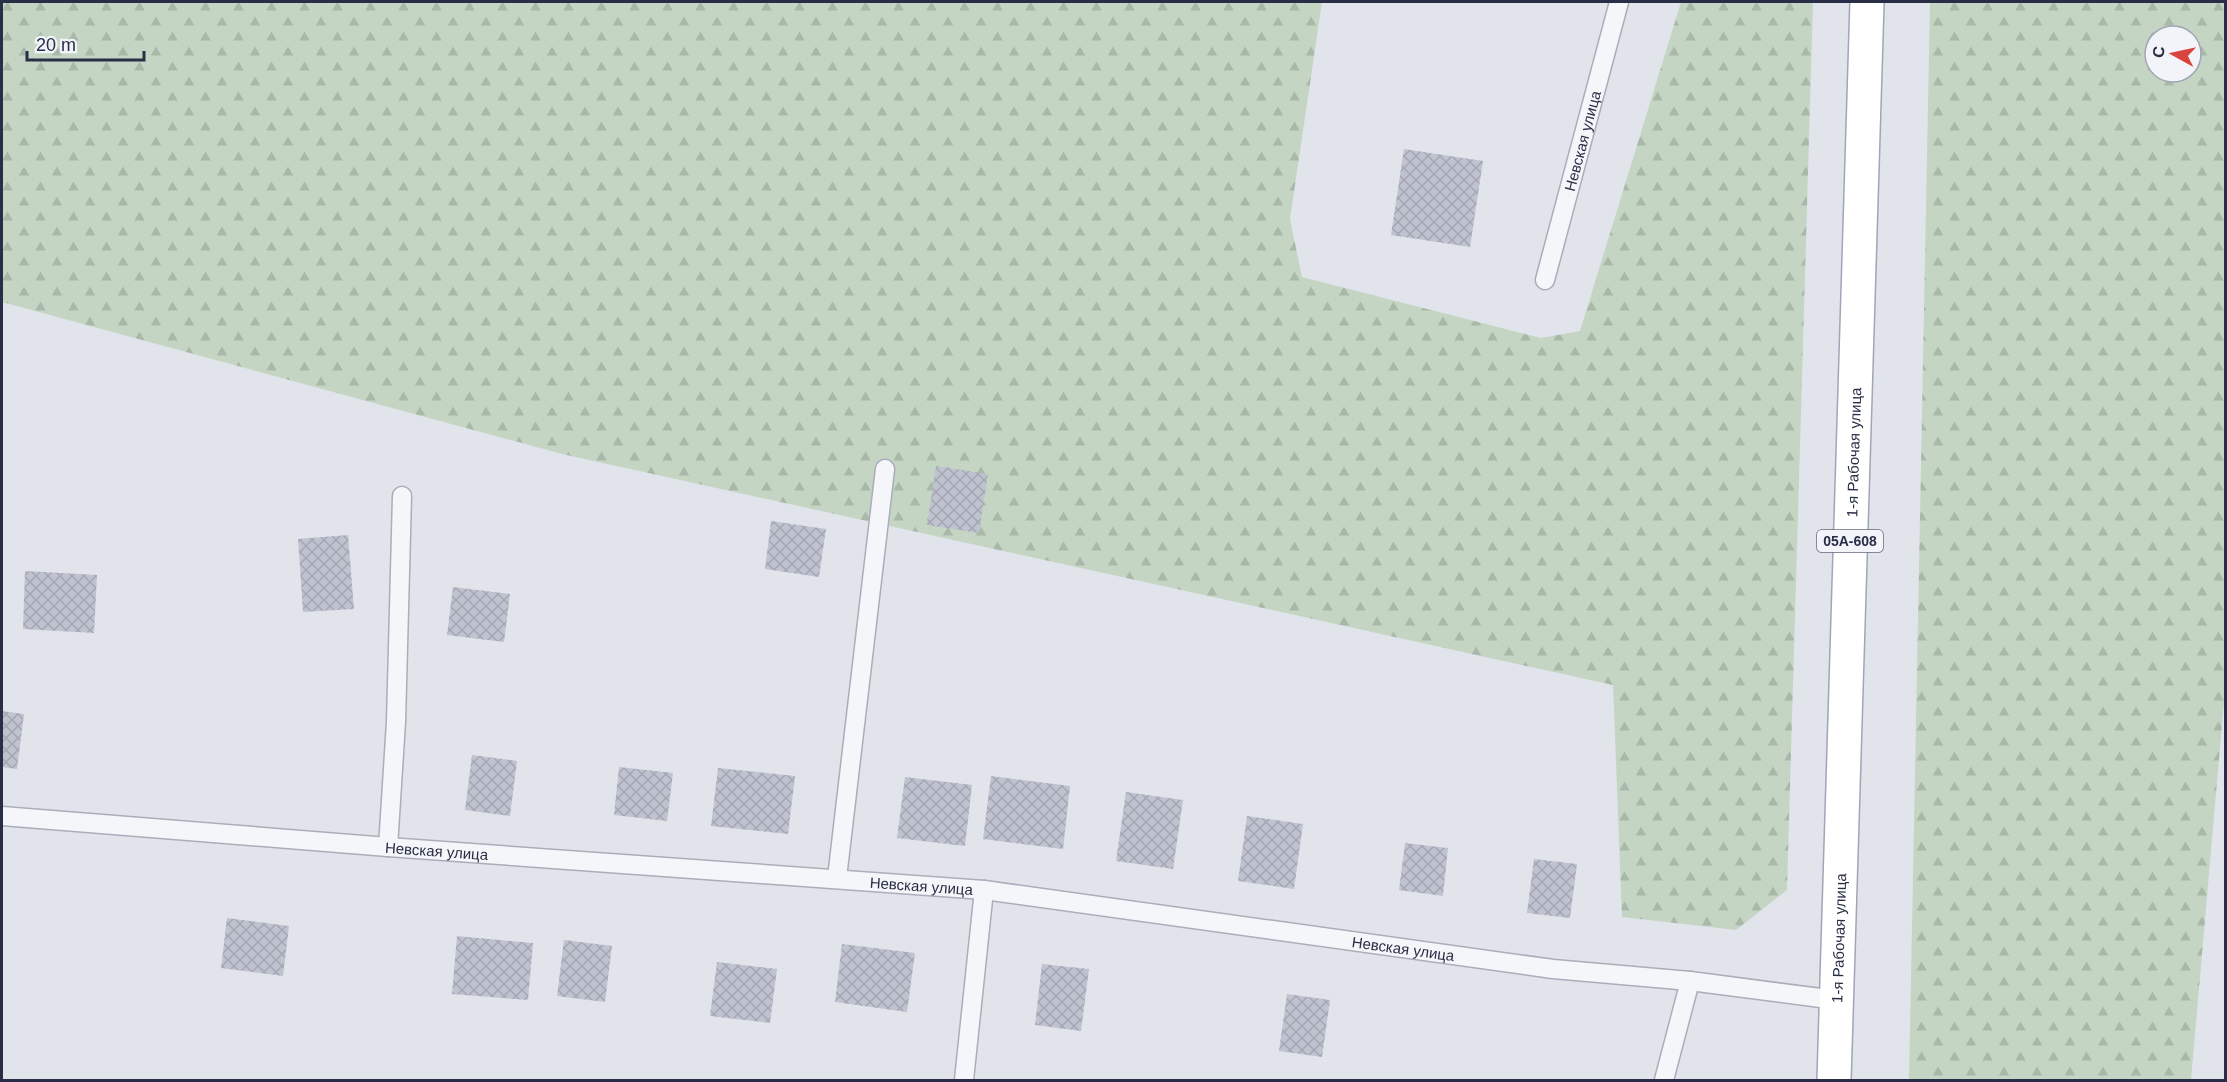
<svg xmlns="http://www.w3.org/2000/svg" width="2227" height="1082" font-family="Helvetica,sans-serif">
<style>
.forest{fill:url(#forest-firs);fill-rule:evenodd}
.building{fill:url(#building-cross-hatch)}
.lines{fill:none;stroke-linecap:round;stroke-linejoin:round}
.service-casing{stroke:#aaadba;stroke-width:21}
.primary-casing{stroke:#a0a5b8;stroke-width:36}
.service{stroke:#f5f6f9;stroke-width:18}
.primary{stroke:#fff;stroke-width:33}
.labels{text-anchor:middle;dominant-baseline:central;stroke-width:4.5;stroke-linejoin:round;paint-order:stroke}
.shield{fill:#f2f4f9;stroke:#65697b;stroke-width:1.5}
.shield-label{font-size:14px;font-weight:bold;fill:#282e45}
.street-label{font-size:15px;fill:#282e45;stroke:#f2f4f9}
</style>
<defs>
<pattern id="forest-firs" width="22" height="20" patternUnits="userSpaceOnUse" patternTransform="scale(1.5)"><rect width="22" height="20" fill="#c4d6c3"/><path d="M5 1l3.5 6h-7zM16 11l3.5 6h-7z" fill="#a8b8a9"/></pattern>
<pattern id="building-cross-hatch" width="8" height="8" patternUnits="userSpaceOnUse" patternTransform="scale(1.5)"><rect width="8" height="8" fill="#bfc2cf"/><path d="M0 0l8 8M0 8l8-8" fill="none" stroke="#a4a7b3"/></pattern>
</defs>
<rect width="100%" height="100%" fill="#e2e4ec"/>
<!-- forest -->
<g class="forest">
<polygon points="2,2 1322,2 1290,219 1302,277 1541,338 1580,331 1681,2 1813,2 1787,890 1736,930 1622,917 1613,685 562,454 2,302"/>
<path d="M 1930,2 L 2225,2 L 2226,679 L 2191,1080 L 1909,1080 ZM 2155,36 L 2191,36 L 2191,72 L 2155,72 Z"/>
</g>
<!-- building -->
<g class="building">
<polygon points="1404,149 1483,161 1470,247 1391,235"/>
<polygon points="936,466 988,474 979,533 927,525"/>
<polygon points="771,521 826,529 819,577 765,569"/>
<polygon points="348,535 354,609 303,612 298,539"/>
<polygon points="25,571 97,575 94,633 23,629"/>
<polygon points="453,587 510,594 504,642 447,635"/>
<polygon points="2,711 24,714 17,769 2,767"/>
<polygon points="472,755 517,761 510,816 465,810"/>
<polygon points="619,767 673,773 667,821 614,815"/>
<polygon points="718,768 795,776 788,834 711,826"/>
<polygon points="991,776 1070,786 1063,849 983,839"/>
<polygon points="905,777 972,785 965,846 897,838"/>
<polygon points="1126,792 1183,800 1173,869 1116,861"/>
<polygon points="1247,816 1303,824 1294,889 1238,881"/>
<polygon points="1405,843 1448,848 1443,896 1399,890"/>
<polygon points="1534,859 1577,864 1570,918 1527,913"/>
<polygon points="227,918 289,926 283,976 221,968"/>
<polygon points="457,936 533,943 528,1000 452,994"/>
<polygon points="564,940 612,946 605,1002 557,996"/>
<polygon points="842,944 915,953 907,1012 835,1002"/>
<polygon points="717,962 777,969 770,1023 710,1016"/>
<polygon points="1042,964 1089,969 1081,1031 1035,1025"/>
<polygon points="1287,994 1330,1000 1322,1057 1279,1051"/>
</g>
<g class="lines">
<defs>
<g id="service">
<path id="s1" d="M 1545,280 L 1619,2"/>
<path id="s2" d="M 2,816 L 388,847 L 984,890 L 1553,969 L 1690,981 L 1836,1000"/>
<polyline points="388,847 396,722 402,496"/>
<polyline points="837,878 885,469"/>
<polyline points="964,1080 984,890"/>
<polyline points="1664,1080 1690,981"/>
</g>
<g id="primary">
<path id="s3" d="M 1834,1080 L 1867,2"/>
</g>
</defs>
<!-- service casing -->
<use href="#service" class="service-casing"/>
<!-- primary casing -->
<use href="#primary" class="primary-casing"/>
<!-- service -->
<use href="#service" class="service"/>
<!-- primary -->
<use href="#primary" class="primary"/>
</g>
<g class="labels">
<!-- shield labels -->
<rect class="shield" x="1817" y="530" width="66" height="22" rx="4.5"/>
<g class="shield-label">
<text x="1850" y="541">05А-608</text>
</g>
<!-- street labels -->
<g class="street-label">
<text stroke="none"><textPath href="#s1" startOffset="144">Невская улица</textPath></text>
<text stroke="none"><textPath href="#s3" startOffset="628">1-я Рабочая улица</textPath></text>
<text stroke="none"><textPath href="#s2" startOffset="436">Невская улица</textPath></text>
<text stroke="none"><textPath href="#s2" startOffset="922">Невская улица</textPath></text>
<text stroke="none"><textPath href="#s3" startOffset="142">1-я Рабочая улица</textPath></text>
<text stroke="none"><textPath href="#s2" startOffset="1408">Невская улица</textPath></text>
</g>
</g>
<!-- border -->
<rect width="2227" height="1082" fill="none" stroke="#282e45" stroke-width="6"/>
<!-- north arrow -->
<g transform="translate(2173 54) rotate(278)"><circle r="28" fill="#f2f4f9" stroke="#a1a5b1" stroke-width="1.5"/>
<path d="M0-4.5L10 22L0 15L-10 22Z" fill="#d9443e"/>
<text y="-9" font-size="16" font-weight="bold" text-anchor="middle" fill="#282e45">С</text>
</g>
<!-- scale -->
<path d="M27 51v9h117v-9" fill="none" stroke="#282e45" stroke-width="3"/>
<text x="36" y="51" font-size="18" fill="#282e45" stroke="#f2f4f9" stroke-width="4.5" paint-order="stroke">20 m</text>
</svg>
